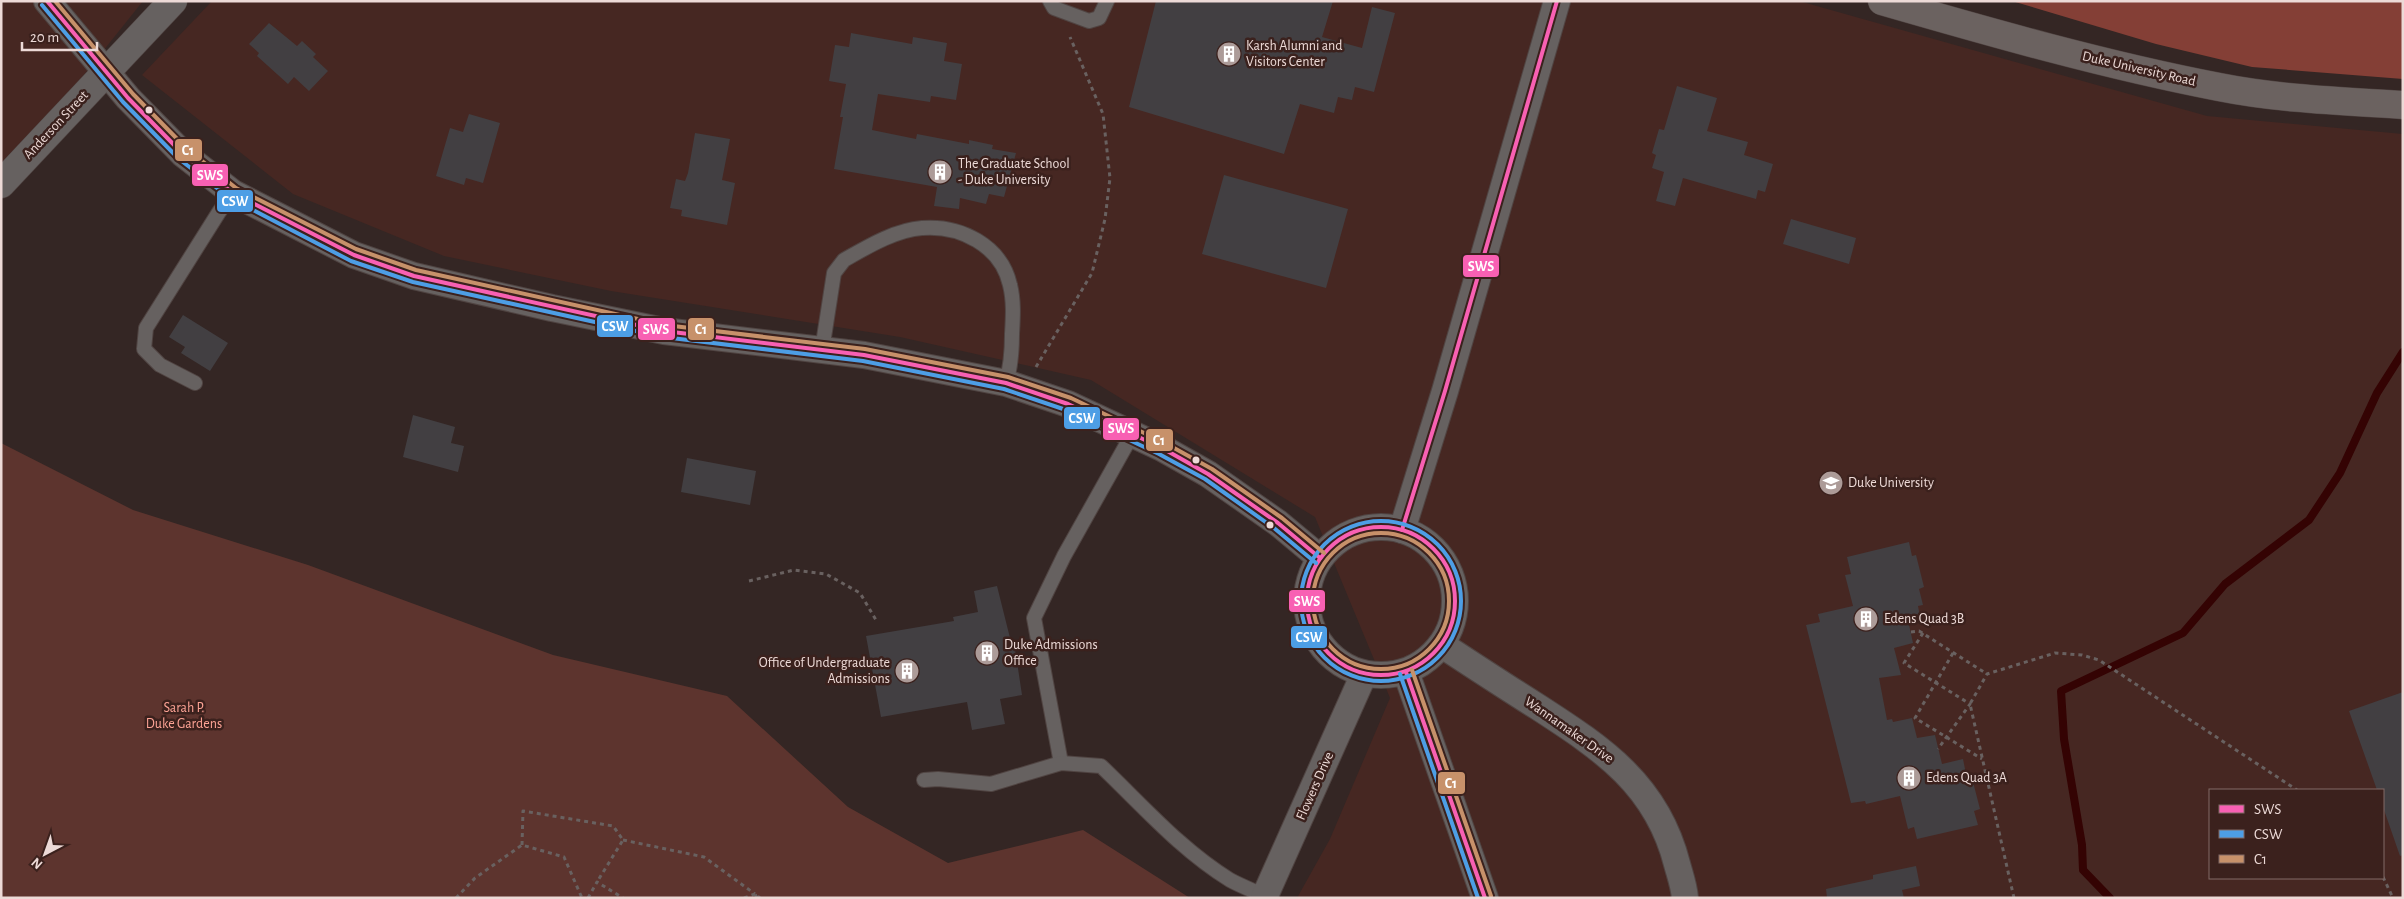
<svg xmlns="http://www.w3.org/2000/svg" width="2404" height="899" font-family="'Alegreya Sans',sans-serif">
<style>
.built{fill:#462722;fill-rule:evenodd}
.green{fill:#5d342e}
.forest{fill:#843f36}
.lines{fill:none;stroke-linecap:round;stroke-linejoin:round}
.stream{stroke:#340303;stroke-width:8}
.building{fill:#423f42}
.service-casing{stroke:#504442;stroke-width:16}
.minor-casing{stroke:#504442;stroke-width:28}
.tertiary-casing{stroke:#504442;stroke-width:29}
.secondary-casing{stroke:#504442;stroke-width:29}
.path{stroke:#696160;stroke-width:3;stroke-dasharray:4 4;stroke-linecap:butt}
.service{stroke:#666160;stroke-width:14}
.minor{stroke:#666160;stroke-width:26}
.tertiary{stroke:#666160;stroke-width:28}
.secondary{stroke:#6b6260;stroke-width:28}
.bus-1-casing{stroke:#3b211d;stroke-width:8}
.bus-2-casing{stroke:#3b211d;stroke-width:8}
.bus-3-casing{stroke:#3b211d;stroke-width:8}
.bus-1{stroke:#f860b3;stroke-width:4}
.bus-2{stroke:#4d9ee5;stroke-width:4}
.bus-3{stroke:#c7916a;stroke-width:4}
.bus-dot{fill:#eddad7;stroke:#3b211d;stroke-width:2}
.labels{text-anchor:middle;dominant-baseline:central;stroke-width:5;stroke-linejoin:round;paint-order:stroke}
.poi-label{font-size:14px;fill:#eddad7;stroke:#3b211d;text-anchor:start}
.street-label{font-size:14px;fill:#eddad7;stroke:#3b211d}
.park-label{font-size:14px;fill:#fda395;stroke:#3b211d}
.line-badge{stroke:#3b211d;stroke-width:2}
.badge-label{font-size:14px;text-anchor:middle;font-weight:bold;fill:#fff}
</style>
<rect width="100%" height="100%" fill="#342624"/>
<!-- built -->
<g class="built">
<polygon points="1,1 143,1 71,91 1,166"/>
<path d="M 212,1 L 1799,1 L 2207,116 L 2403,134 L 2403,898 L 1297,898 L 1330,839 L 1390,698 L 1315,517 L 1091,380 L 900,337 L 611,291 L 444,256 L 293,194 L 142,75 ZM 2210,790 L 2383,790 L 2383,878 L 2210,878 Z"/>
</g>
<!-- green -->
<polygon class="green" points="1,443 133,510 308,565 553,655 727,696 848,807 948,863 1083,830 1190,898 1,898"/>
<!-- forest -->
<polygon class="forest" points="2012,1 2403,1 2403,79 2252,67 2156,44"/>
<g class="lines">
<!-- stream -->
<polyline class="stream" points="2110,898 2083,870 2082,845 2064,739 2061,691 2183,633 2225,584 2309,520 2340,473 2377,393 2403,352"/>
</g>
<!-- building -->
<g class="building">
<polygon points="1156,1 1333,1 1322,37 1362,48 1372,7 1395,13 1374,92 1355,87 1352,100 1338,97 1334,113 1300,104 1284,154 1129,107"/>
<polygon points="269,23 297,46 302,41 316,54 313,57 328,71 309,91 294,77 288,84 257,56 259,53 249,44"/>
<polygon points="851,33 912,44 913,37 947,43 944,61 962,64 956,100 931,96 930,102 878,94 872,130 916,139 917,134 969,144 969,140 993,145 992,149 1016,153 1004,197 989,194 986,204 960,198 959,209 934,206 937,187 834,169 843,117 840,117 846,84 829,81 835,45 849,47"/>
<polygon points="1677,86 1717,98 1707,131 1748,142 1744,155 1773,164 1765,192 1758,190 1756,199 1683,178 1675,206 1656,201 1664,172 1652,168 1656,155 1652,153 1659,129 1664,130"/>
<polygon points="469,114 500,123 483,183 466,178 464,185 436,176 450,128 463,132"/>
<polygon points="695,133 730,139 722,180 735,183 727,225 681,216 682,210 670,208 676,179 685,181 688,173"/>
<polygon points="1224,175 1348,209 1326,288 1202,254"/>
<polygon points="1791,219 1856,238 1849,264 1783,244"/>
<polygon points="183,315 228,343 210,371 181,353 185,347 169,337"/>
<polygon points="413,415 455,427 451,443 464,446 458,472 403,457"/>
<polygon points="687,458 756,471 750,505 681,492"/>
<polygon points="1909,542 1912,556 1916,555 1924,587 1919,589 1923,605 1918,606 1920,617 1908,620 1913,643 1894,648 1901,675 1879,678 1887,720 1892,719 1893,722 1912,718 1917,738 1935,735 1942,764 1963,759 1967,779 1972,778 1980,809 1974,811 1978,825 1917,839 1914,827 1908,829 1900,796 1866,804 1865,801 1851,803 1806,625 1820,622 1818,614 1853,606 1845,575 1851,574 1847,557"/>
<polygon points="997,586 1011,642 1014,642 1022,695 1000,699 1005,724 972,730 967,702 881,717 866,636 954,621 953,617 978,612 974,591"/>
<polygon points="2403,692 2403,855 2400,856 2383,807 2383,790 2377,790 2349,711"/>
<polygon points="1916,866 1920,886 1902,890 1904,898 1827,898 1826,889 1873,879 1873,875"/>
</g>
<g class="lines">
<defs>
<g id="service">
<polyline points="1050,1 1054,8 1089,21 1099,18 1107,1"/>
<path d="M 822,350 L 834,273 L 844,260 C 867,247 895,230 922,228 C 960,225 1001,245 1010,285 C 1014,301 1013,317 1012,334 C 1012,351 1011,366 1006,383"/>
<polyline points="195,383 160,365 144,349 146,328 219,212 233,193"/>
<polyline points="1061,763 1034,618 1064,556 1133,433"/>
<path d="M 924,780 L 938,779 L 991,784 L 1061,763 L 1101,766 C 1142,805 1181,850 1230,880 C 1241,886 1254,891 1265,896"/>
</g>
<g id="minor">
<polyline points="47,1 128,98 183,154 233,193 354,255 414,276 552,308 664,331 864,355 1006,383 1068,404 1162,448 1208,474 1278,523 1320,558"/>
<circle cx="1381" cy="601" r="74"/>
<polyline points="1402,530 1445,391 1557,1"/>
<path d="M 1442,645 C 1474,666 1506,687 1538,707 C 1603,749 1657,785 1677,864 C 1680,875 1684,886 1685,898"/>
<polyline points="1406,672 1485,898"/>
<polyline points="1264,898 1364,674"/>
</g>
<polyline id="tertiary" points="1,184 173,1"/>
<path id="secondary" d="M 1882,1 C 1993,33 2105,65 2219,87 C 2279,99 2341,101 2403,105"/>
</defs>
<!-- service casing -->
<use href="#service" class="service-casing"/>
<!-- minor casing -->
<use href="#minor" class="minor-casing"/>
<!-- tertiary casing -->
<use href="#tertiary" class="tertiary-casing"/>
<!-- secondary casing -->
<use href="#secondary" class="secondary-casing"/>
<!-- path -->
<g class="path">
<polyline points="1036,367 1092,273 1105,219 1110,178 1103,114 1070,37"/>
<polyline points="749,581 794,570 826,574 860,593 876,620"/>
<polyline points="1911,632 1919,631 1987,674"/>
<polyline points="1923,633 1904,663 1970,704 1938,749"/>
<polyline points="1953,653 1915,718 1982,759"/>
<polyline points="623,840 704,857 755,894"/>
<polyline points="522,845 523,811 613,826 623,840 597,882"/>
<polyline points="2383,877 2393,898"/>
<polyline points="456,898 475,878 522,845 564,857 582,898"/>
<polyline points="588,898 597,882 623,898"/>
<polyline points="744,898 755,894"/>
<polyline points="757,898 755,894 760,898"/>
<polyline points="2014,898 1970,704 1987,674 2055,653 2082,655 2099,660 2297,790"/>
</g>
<!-- service -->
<use href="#service" class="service"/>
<!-- minor -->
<use href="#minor" class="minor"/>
<!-- tertiary -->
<use href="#tertiary" class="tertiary"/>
<!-- secondary -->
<use href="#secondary" class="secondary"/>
<defs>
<g id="bus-1">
<polyline points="47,1 128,98 183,154 233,193 354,255 414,276 664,331 864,355 1006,383 1068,404 1162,448 1208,474 1278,523 1320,558"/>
<circle cx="1381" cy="601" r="74"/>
<polyline points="1402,530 1445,391 1557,1"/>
<polyline points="1406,672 1485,898"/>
</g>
<g id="bus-2">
<polyline points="42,5 123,102 179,159 230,198 351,261 413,282 663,337 863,361 1004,389 1066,410 1159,454 1205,479 1274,528 1316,563"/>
<circle cx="1381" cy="601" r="80"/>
<polyline points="1400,674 1478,898"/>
</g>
<g id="bus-3">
<polyline points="55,1 133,94 187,149 236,188 356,249 416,270 665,325 865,349 1008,377 1071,398 1165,443 1212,469 1282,518 1324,553"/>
<circle cx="1381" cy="601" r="68"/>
<polyline points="1412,670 1491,896"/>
</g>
</defs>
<!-- bus-1 casing -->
<use href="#bus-1" class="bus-1-casing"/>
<!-- bus-2 casing -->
<use href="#bus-2" class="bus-2-casing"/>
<!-- bus-3 casing -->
<use href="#bus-3" class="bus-3-casing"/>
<!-- bus-1 -->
<use href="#bus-1" class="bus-1"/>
<!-- bus-2 -->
<use href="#bus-2" class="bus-2"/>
<!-- bus-3 -->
<use href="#bus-3" class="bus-3"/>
</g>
<!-- icons -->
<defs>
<symbol id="building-disc" viewBox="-11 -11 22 22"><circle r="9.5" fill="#ac9b98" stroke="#3b211d"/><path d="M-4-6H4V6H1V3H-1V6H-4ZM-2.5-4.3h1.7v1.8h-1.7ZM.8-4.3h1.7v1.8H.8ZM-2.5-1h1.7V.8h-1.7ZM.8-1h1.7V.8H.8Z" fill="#fff"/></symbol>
<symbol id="university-disc" viewBox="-11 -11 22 22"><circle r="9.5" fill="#ac9b98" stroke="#3b211d"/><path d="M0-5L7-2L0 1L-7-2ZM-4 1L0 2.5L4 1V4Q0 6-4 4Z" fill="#fff"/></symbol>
</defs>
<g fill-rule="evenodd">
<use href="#building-disc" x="1215" y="40" width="28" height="28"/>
<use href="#building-disc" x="926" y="158" width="28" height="28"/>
<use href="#university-disc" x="1817" y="469" width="28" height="28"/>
<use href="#building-disc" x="1852" y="605" width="28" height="28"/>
<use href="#building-disc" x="973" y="639" width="28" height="28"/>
<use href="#building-disc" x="893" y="657" width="28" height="28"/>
<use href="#building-disc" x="1895" y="764" width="28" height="28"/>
</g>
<!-- markers -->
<g class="bus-dot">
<circle cx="149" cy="110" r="4.5"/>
<circle cx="1196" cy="460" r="4.5"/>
<circle cx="1270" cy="525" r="4.5"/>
</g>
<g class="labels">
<!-- poi labels -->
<g class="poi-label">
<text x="1246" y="46">Karsh Alumni and<tspan x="1246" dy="16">Visitors Center</tspan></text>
<text x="958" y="164">The Graduate School<tspan x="958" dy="16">- Duke University</tspan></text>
<text x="1848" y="483">Duke University</text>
<text x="1884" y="619">Edens Quad 3B</text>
<text x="1004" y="645">Duke Admissions<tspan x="1004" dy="16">Office</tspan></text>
<text x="890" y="663" text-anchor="end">Office of Undergraduate<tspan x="890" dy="16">Admissions</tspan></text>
<text x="1926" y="778">Edens Quad 3A</text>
</g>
<!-- street labels -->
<g class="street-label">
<text transform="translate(2139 69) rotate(13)">Duke University Road</text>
<text transform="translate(56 125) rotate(-47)">Anderson Street</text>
<text transform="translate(1569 730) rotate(35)">Wannamaker Drive</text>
<text transform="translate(1315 786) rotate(-66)">Flowers Drive</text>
</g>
<!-- park labels -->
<g class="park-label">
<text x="184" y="708">Sarah P.<tspan x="184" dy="16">Duke Gardens</tspan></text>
</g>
</g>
<g class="line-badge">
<rect x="174" y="138" width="29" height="24" rx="5" fill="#c7916a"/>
<rect x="191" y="163" width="38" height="24" rx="5" fill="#f860b3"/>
<rect x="216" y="189" width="38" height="24" rx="5" fill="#4d9ee5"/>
<rect x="1462" y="254" width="38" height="24" rx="5" fill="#f860b3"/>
<rect x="596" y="314" width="38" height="24" rx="5" fill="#4d9ee5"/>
<rect x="687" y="317" width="28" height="24" rx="5" fill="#c7916a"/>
<rect x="637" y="317" width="39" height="24" rx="5" fill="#f860b3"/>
<rect x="1063" y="406" width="38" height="24" rx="5" fill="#4d9ee5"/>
<rect x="1102" y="417" width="38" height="24" rx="5" fill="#f860b3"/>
<rect x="1145" y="428" width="29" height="24" rx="5" fill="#c7916a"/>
<rect x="1288" y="589" width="38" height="24" rx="5" fill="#f860b3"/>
<rect x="1290" y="625" width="38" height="24" rx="5" fill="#4d9ee5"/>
<rect x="1437" y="771" width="29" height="24" rx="5" fill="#c7916a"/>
</g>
<g class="badge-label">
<text x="188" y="155">C1</text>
<text x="210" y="180">SWS</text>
<text x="235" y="206">CSW</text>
<text x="1481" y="271">SWS</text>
<text x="615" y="331">CSW</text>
<text x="701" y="334">C1</text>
<text x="656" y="334">SWS</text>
<text x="1082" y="423">CSW</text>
<text x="1121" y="433">SWS</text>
<text x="1159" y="445">C1</text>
<text x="1307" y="606">SWS</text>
<text x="1309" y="642">CSW</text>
<text x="1451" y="788">C1</text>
</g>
<!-- border -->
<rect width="2404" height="899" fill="none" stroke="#eddad7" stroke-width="5"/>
<!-- legend -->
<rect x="2209" y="789" width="175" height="90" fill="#3b211d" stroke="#826b67"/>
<rect x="2219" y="805" width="25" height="8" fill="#f860b3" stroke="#826b67"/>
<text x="2254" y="814" font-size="15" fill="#eddad7">SWS</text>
<rect x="2219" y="830" width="25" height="8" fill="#4d9ee5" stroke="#826b67"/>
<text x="2254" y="839" font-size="15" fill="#eddad7">CSW</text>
<rect x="2219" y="855" width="25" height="8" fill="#c7916a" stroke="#826b67"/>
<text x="2254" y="864" font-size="15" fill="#eddad7">C1</text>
<!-- north arrow -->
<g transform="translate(45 854) rotate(221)" stroke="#3b211d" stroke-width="4" paint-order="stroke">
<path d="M0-4L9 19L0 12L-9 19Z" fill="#eddad7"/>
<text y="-8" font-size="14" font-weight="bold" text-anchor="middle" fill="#eddad7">N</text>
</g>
<!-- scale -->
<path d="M22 42v8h75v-8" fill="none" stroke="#eddad7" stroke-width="2.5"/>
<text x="30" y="42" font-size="15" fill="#eddad7" stroke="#3b211d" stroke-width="4" paint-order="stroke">20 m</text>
</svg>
